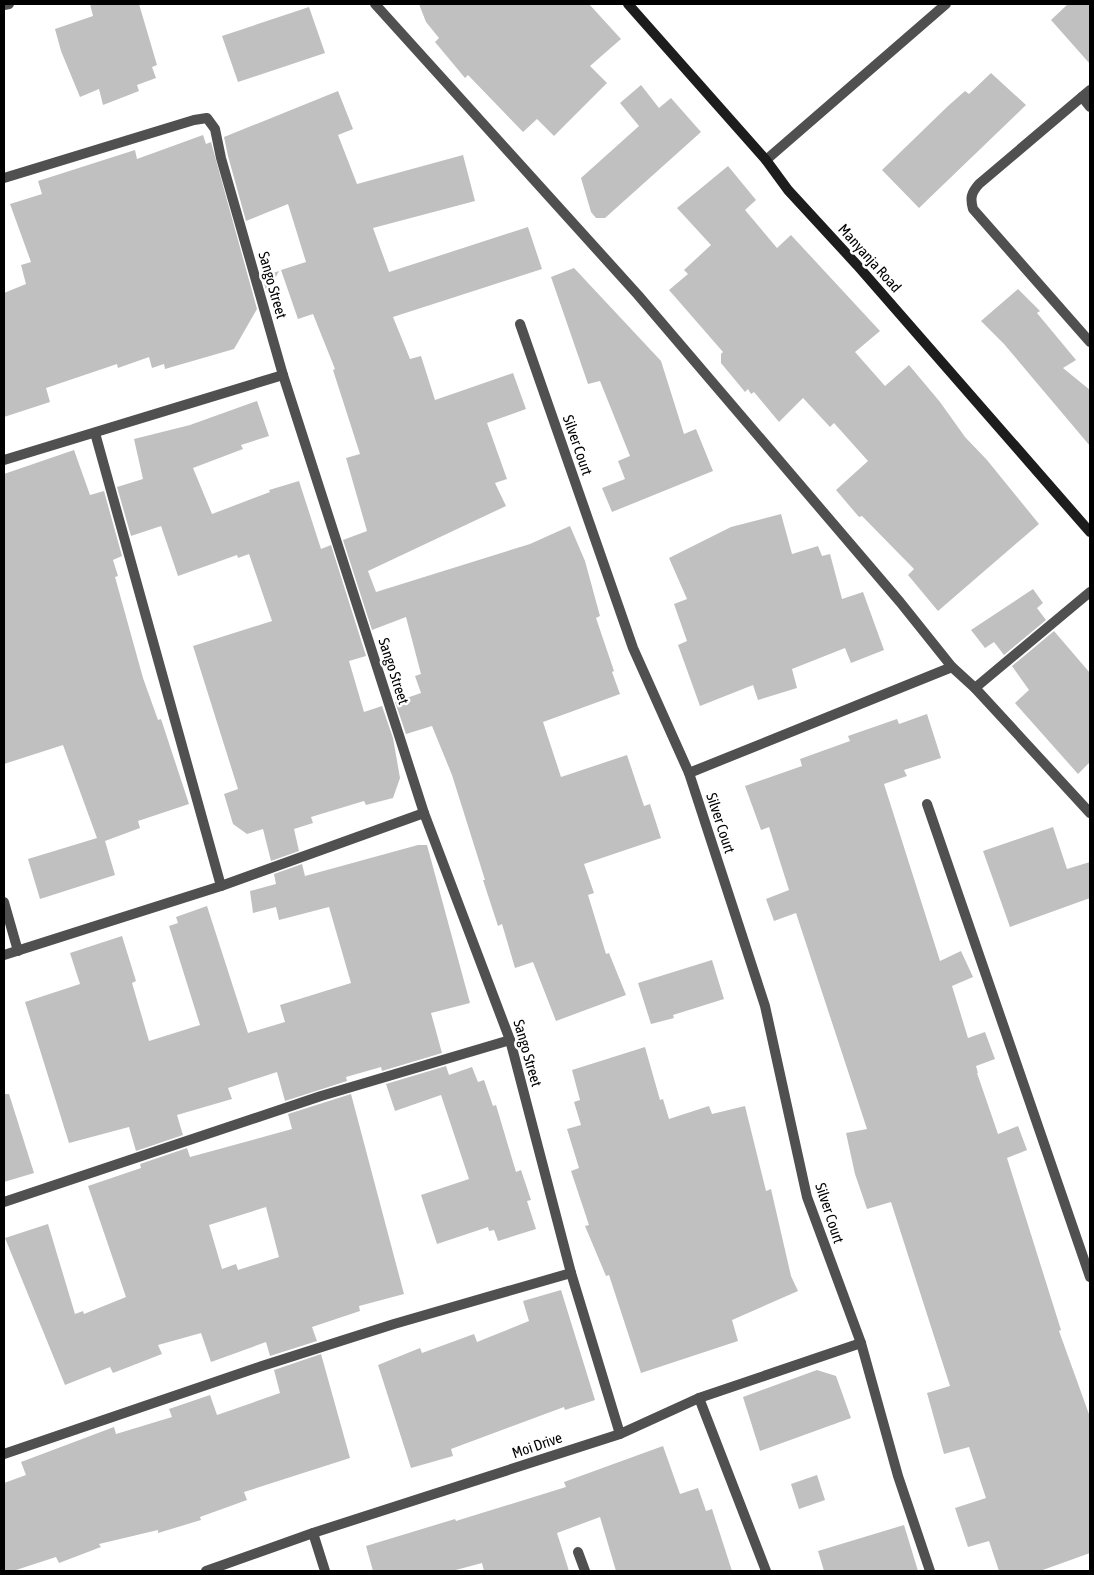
<svg xmlns="http://www.w3.org/2000/svg" width="1094" height="1575" font-family="'Asap Condensed',sans-serif">
<style>
.building{fill:#c0c0c0;fill-rule:evenodd}
.lines{fill:none;stroke-linecap:round;stroke-linejoin:round}
.pedestrian{stroke:#505050;stroke-width:10}
.minor{stroke:#505050;stroke-width:10}
.tertiary{stroke:#505050;stroke-width:10}
.secondary{stroke:#1d1d1d;stroke-width:10}
.labels{text-anchor:middle;dominant-baseline:central;stroke-width:5;stroke-linejoin:round;paint-order:stroke}
.street-label{font-size:15px;fill:#000;stroke:#fff}
</style>
<rect width="100%" height="100%" fill="#fff"/>
<!-- building -->
<g class="building">
<polygon points="90,4 139,4 157,65 152,67 156,78 137,85 139,91 103,105 99,89 80,97 61,51 55,29 93,16"/>
<polygon points="419,4 589,4 621,39 590,66 607,83 554,136 537,119 523,132 468,75 465,78 435,42 439,38 426,22"/>
<polygon points="1068,4 1090,4 1090,64 1051,20"/>
<polygon points="309,7 325,53 238,82 222,36"/>
<polygon points="991,73 1026,105 919,208 882,170 948,106 965,91 969,94"/>
<polygon points="641,85 659,108 671,98 701,132 605,218 596,218 591,212 581,178 639,126 620,103"/>
<polygon points="338,91 353,129 338,135 357,184 463,155 475,201 373,228 389,272 528,227 542,269 393,317 410,359 421,356 435,400 513,373 526,409 487,423 507,479 495,483 506,506 368,571 376,592 530,544 570,526 585,561 600,616 596,618 614,671 612,672 620,694 543,722 561,777 627,755 644,806 650,804 661,838 584,864 594,893 588,895 606,954 609,953 626,995 556,1021 533,962 515,968 502,924 498,926 483,880 485,880 452,775 432,726 406,734 395,702 421,693 415,676 421,674 406,617 372,630 343,540 367,531 346,458 360,454 333,370 335,369 313,314 298,319 281,270 306,262 288,204 246,221 228,156 224,137"/>
<polygon points="203,135 206,144 211,142 257,309 234,349 165,369 164,364 152,368 149,357 118,368 117,364 46,388 50,402 4,417 4,293 26,284 21,265 31,262 10,204 42,194 38,181 135,150 137,159"/>
<polygon points="728,166 756,200 745,210 777,248 791,235 880,331 855,352 885,386 909,365 940,402 965,437 987,460 1039,524 938,611 908,575 914,569 862,516 859,517 836,490 868,461 834,423 830,427 803,398 779,422 754,392 751,394 748,389 745,392 721,363 721,354 723,352 669,290 688,274 684,270 711,245 677,208"/>
<polygon points="574,268 661,361 684,434 696,429 713,471 612,512 602,488 625,479 618,461 630,456 600,381 588,384 551,277"/>
<polygon points="279,271 267,293 262,277"/>
<polygon points="1018,289 1040,311 1037,313 1076,360 1063,368 1090,390 1090,446 1004,344 981,321"/>
<polygon points="257,401 269,436 241,445 243,449 193,468 212,514 270,492 269,490 299,481 321,549 331,545 366,656 349,661 364,712 382,706 393,738 400,778 393,798 366,805 364,801 311,817 313,823 294,829 299,851 271,861 263,829 247,834 233,824 224,794 238,789 193,646 272,621 249,554 238,558 237,555 178,576 161,526 131,536 117,487 143,479 134,439 190,425"/>
<polygon points="74,450 90,495 104,491 122,556 113,560 118,576 115,577 143,678 158,720 161,719 189,804 138,821 140,828 105,841 115,875 40,899 28,859 97,838 63,745 4,764 4,474"/>
<polygon points="781,514 792,554 818,546 822,556 830,554 842,599 863,592 884,650 851,663 845,648 792,669 797,688 758,700 753,685 700,706 678,645 687,641 674,604 687,599 669,558 731,527"/>
<polygon points="1033,589 1043,603 1037,608 1046,620 1004,655 994,642 985,648 971,630"/>
<polygon points="1054,631 1090,673 1090,762 1078,774 1015,703 1029,690 1012,666"/>
<polygon points="927,714 941,758 904,770 907,776 884,784 940,961 961,951 973,977 952,986 968,1038 985,1032 995,1059 976,1066 978,1073 977,1073 998,1134 1018,1126 1027,1150 1007,1158 1061,1330 1059,1331 1090,1417 1090,1553 1040,1571 999,1571 989,1541 968,1547 955,1508 986,1498 969,1447 944,1454 927,1393 950,1386 891,1202 867,1209 855,1174 846,1133 867,1129 796,913 774,921 766,899 789,890 769,827 761,830 745,786 802,766 800,759 850,741 848,736 897,719 899,724"/>
<polygon points="1053,827 1067,869 1090,862 1090,898 1010,927 983,851"/>
<polygon points="418,845 427,845 470,1003 431,1013 442,1053 382,1071 381,1067 346,1077 347,1081 285,1101 277,1072 228,1088 232,1099 177,1115 183,1135 136,1151 129,1127 69,1143 25,1002 80,984 70,953 122,936 136,981 132,983 149,1041 200,1025 169,926 178,923 176,917 207,906 248,1033 285,1022 280,1005 351,983 329,907 279,920 276,907 253,913 250,891 276,884 274,874 302,864 305,876"/>
<polygon points="712,960 724,999 673,1015 674,1018 651,1024 638,983"/>
<polygon points="645,1047 660,1100 663,1099 669,1119 709,1106 712,1114 745,1106 766,1191 771,1189 791,1276 798,1291 732,1320 738,1341 641,1373 609,1275 606,1276 585,1226 589,1225 571,1171 579,1168 567,1129 581,1125 574,1102 580,1100 572,1070"/>
<polygon points="446,1066 449,1075 472,1067 478,1082 484,1080 493,1106 496,1105 516,1172 521,1170 531,1200 527,1201 536,1229 498,1241 494,1230 489,1231 488,1227 437,1244 421,1195 469,1179 441,1095 395,1111 386,1084"/>
<polygon points="4,1094 9,1094 34,1173 4,1182"/>
<path d="M 351,1094 L 404,1294 L 359,1306 L 360,1311 L 312,1327 L 317,1341 L 270,1356 L 266,1342 L 211,1362 L 201,1333 L 158,1345 L 162,1354 L 113,1373 L 110,1367 L 65,1385 L 5,1238 L 48,1224 L 75,1314 L 83,1311 L 84,1314 L 126,1297 L 88,1186 L 141,1168 L 140,1164 L 187,1148 L 190,1157 L 292,1129 L 288,1114 ZM 266,1207 L 279,1257 L 238,1270 L 236,1264 L 222,1269 L 209,1225 Z"/>
<polygon points="561,1290 595,1400 565,1410 564,1407 451,1449 453,1456 411,1468 378,1365 420,1348 422,1353 474,1334 477,1342 529,1321 523,1301"/>
<polygon points="321,1354 350,1458 244,1492 247,1500 200,1517 201,1520 158,1533 158,1530 99,1544 101,1547 59,1563 56,1557 13,1571 4,1571 4,1483 26,1475 21,1462 114,1427 116,1434 172,1417 169,1409 210,1395 217,1415 280,1393 274,1370"/>
<polygon points="817,1370 836,1376 851,1418 760,1451 743,1397"/>
<polygon points="663,1446 680,1494 698,1488 706,1511 712,1509 732,1571 616,1571 600,1517 557,1533 569,1571 484,1571 482,1563 452,1571 373,1571 366,1546 455,1519 456,1521 566,1487 564,1482"/>
<polygon points="817,1475 825,1500 799,1509 791,1484"/>
<polygon points="904,1525 918,1571 824,1571 818,1551"/>
</g>
<g class="lines">
<!-- pedestrian -->
<polyline class="pedestrian" points="975,688 1090,592"/>
<!-- minor -->
<g class="minor">
<polyline points="375,4 638,295 900,602 952,667 975,688 1090,813"/>
<path d="M 1090,90 L 979,184 C 971,193 970,198 973,209 L 1090,342"/>
<polyline points="1082,97 1090,107"/>
<polyline points="766,160 946,4"/>
<polyline points="4,178 194,120 207,118 215,129 221,158 283,375 424,813 510,1040 571,1273 620,1434"/>
<polyline points="520,324 633,648 689,773 765,1006 807,1197 861,1343"/>
<polyline points="95,433 221,886"/>
<polyline points="4,460 283,375"/>
<polyline points="689,773 952,667"/>
<polyline points="927,804 1090,1277"/>
<polyline points="4,902 18,951"/>
<polyline points="4,955 221,886 424,813"/>
<polyline points="4,1202 321,1096 510,1040"/>
<polyline points="699,1398 861,1343 898,1476 930,1571"/>
<polyline points="4,1454 262,1366 394,1324 571,1273"/>
<polyline points="313,1533 325,1571"/>
<polyline points="578,1552 585,1571"/>
</g>
<!-- tertiary -->
<g class="tertiary">
<polyline points="4,5 9,4"/>
<polyline points="206,1571 313,1533 620,1434 699,1398 766,1571"/>
</g>
<!-- secondary -->
<polyline class="secondary" points="628,4 766,160 788,190 857,265 1090,532"/>
</g>
<g class="labels">
<!-- street labels -->
<g class="street-label">
<text transform="translate(870 258) rotate(48)">Manyanja Road</text>
<text transform="translate(273 285) rotate(74)">Sango Street</text>
<text transform="translate(578 445) rotate(71)">Silver Court</text>
<text transform="translate(394 671) rotate(72)">Sango Street</text>
<text transform="translate(721 823) rotate(72)">Silver Court</text>
<text transform="translate(528 1053) rotate(74)">Sango Street</text>
<text transform="translate(830 1213) rotate(72)">Silver Court</text>
<text transform="translate(537 1445) rotate(-19)">Moi Drive</text>
</g>
</g>
<!-- border -->
<rect width="1094" height="1575" fill="none" stroke="#000000" stroke-width="10"/>
</svg>
